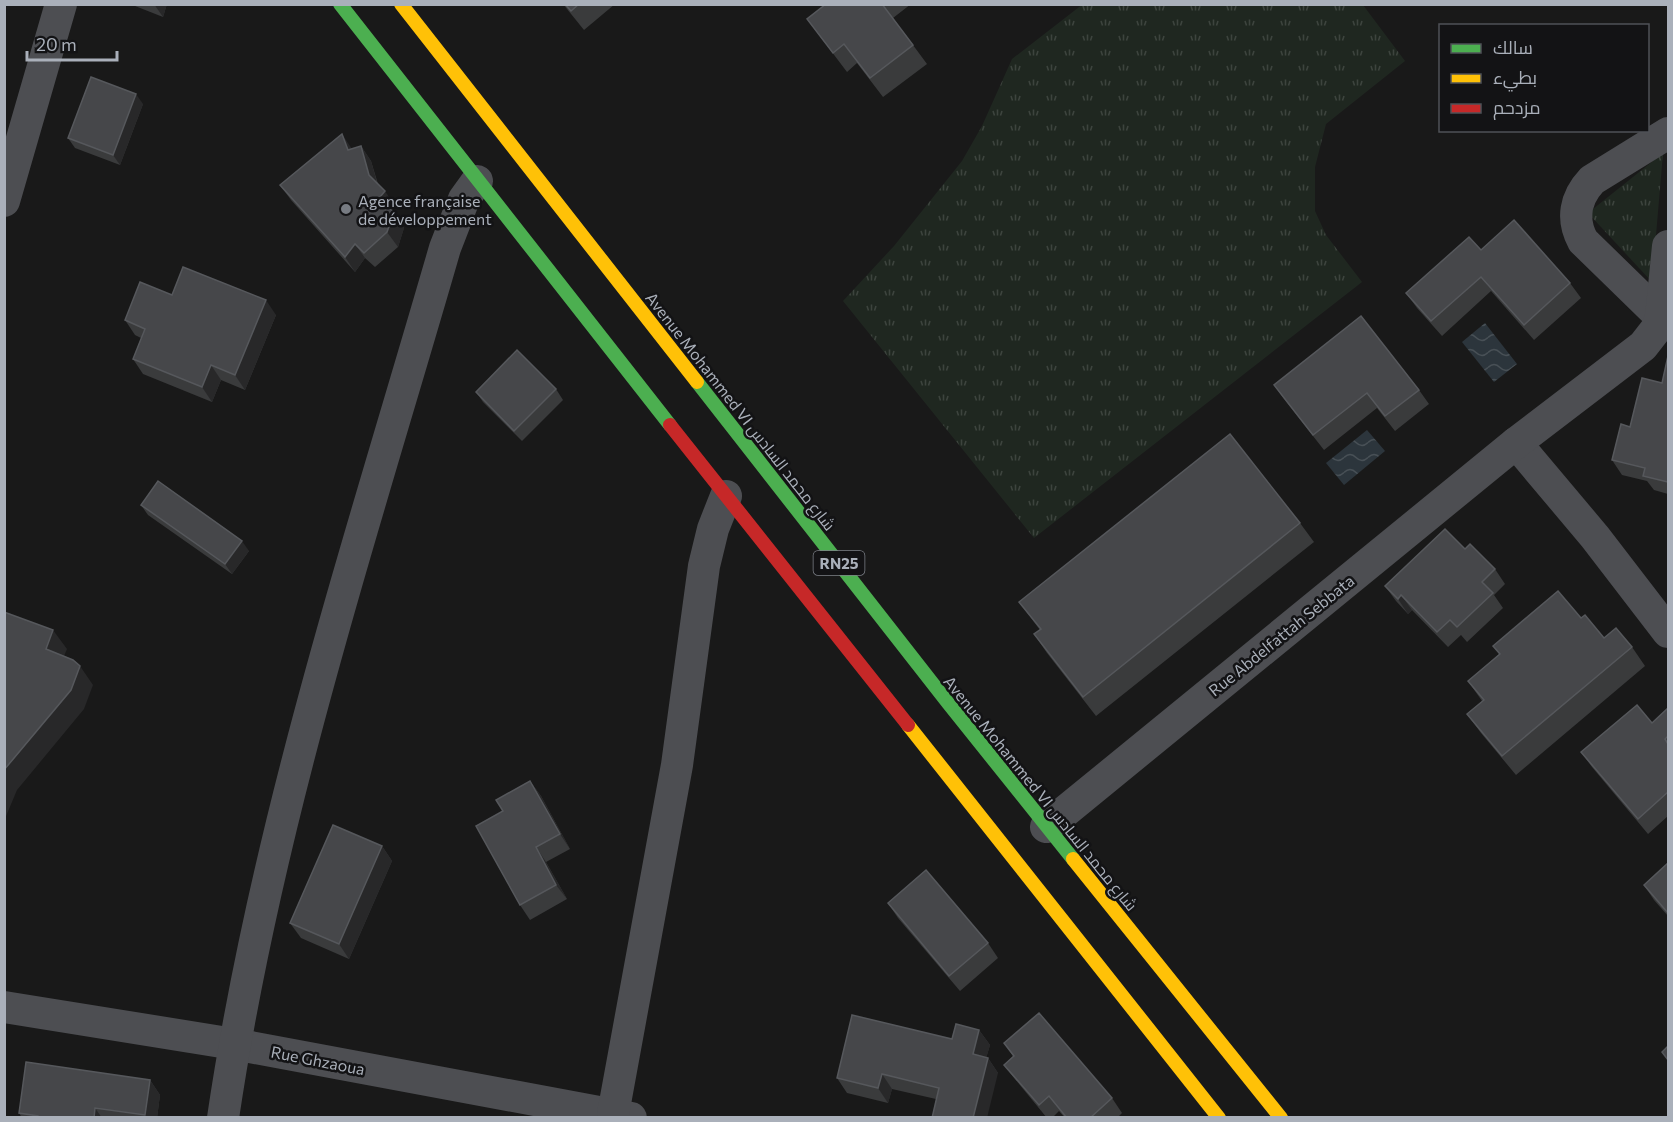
<svg xmlns="http://www.w3.org/2000/svg" width="1673" height="1122" font-family="Commissioner,Cairo,sans-serif">
<style>
.grass{fill:url(#grass-tufts)}
.water{fill:url(#water-waves)}
.lines{fill:none;stroke-linecap:round;stroke-linejoin:round}
.street{stroke:#4d4e52;stroke-width:32}
.fast{stroke:#4caf50;stroke-width:14}
.slow{stroke:#ffc107;stroke-width:14}
.jam{stroke:#c62828;stroke-width:14}
.wall{fill:#3a3b3c}
.shaded-wall{fill:#282829}
.building{fill:#46474a;stroke:#56585c;stroke-width:1.5}
.poi-dot{fill:#777b82;stroke:#131315;stroke-width:2}
.labels{text-anchor:middle;dominant-baseline:central;stroke-width:5;stroke-linejoin:round;paint-order:stroke}
.shield{fill:#131315;stroke:#7d8188;stroke-width:1.5}
.shield-label{font-size:15px;font-weight:bold;fill:#aab0ba}
.poi-label{font-size:16px;fill:#aab0ba;stroke:#131315;text-anchor:start}
.street-label{font-size:16px;fill:#aab0ba;stroke:#131315}
</style>
<defs>
<pattern id="grass-tufts" width="24" height="20" patternUnits="userSpaceOnUse" patternTransform="scale(1.5)"><rect width="24" height="20" fill="#1f2720"/><path d="M3 7l-1-3M5 7V3M7 7l1-3M15 17l-1-3M17 17v-4M19 17l1-3" fill="none" stroke="#3d443e"/></pattern>
<pattern id="water-waves" width="16" height="10" patternUnits="userSpaceOnUse" patternTransform="scale(1.5)"><rect width="16" height="10" fill="#2c353c"/><path d="M0 5q4-4 8 0t8 0" fill="none" stroke="#485056"/></pattern>
</defs>
<rect width="100%" height="100%" fill="#191919"/>
<!-- grass -->
<g class="grass">
<polygon points="1083,4 1363,5 1405,61 1326,124 1315,167 1315,211 1326,235 1362,282 1034,538 843,301 894,246 962,161 982,126 1012,59"/>
<polygon points="1663,153 1652,282 1588,213"/>
</g>
<!-- water -->
<g class="water">
<polygon points="1485,323 1517,364 1494,382 1462,342"/>
<polygon points="1367,430 1385,451 1344,485 1326,463"/>
</g>
<g class="lines">
<!-- street -->
<g class="street">
<polyline points="4,201 61,4"/>
<path d="M 1661,317 L 1583,241 C 1571,219 1575,198 1592,180 L 1668,133"/>
<polyline points="1516,443 1595,537 1668,632"/>
<polyline points="1046,827 1516,443 1643,346 1657,328 1661,317 1668,246"/>
<polyline points="4,1007 234,1044 631,1118"/>
<polyline points="613,1114 677,765 704,566 713,529 726,496"/>
<path d="M 223,1118 C 267,821 362,535 445,248 L 464,199 L 477,181"/>
</g>
<!-- fast -->
<g class="fast">
<polyline points="340,4 670,425"/>
<polyline points="697,382 948,703 1073,859"/>
</g>
<!-- slow -->
<g class="slow">
<polyline points="401,4 697,382"/>
<polyline points="908,725 1219,1118"/>
<polyline points="1073,859 1281,1118"/>
</g>
<!-- jam -->
<polyline class="jam" points="670,425 908,725"/>
</g>
<!-- wall -->
<g class="wall">
<polygon points="130,4 167,4 163,17"/>
<polygon points="563,4 615,4 584,30"/>
<polygon points="826,4 911,4 893,18 927,64 883,97 857,63 847,72 807,19"/>
<polygon points="143,104 120,165 75,148 68,138"/>
<polygon points="361,146 371,161 378,184 395,206 392,210 404,228 398,247 375,267 365,258 355,272 291,200 280,185 352,149"/>
<polygon points="1481,250 1570,283 1581,298 1534,340 1491,291 1442,336 1417,308 1406,293"/>
<polygon points="172,295 276,315 245,390 221,380 212,402 143,374 133,359 141,338 135,335 125,320"/>
<polygon points="1668,357 1668,494 1654,490 1647,481 1622,475 1612,460 1630,427 1662,383"/>
<polygon points="1274,385 1419,390 1429,404 1395,431 1377,408 1324,450 1284,399"/>
<polygon points="556,389 563,400 522,441 483,402 476,392"/>
<polygon points="141,505 249,551 232,574 148,515"/>
<polygon points="1300,523 1314,542 1096,716 1047,653 1034,634 1040,630 1019,602"/>
<polygon points="1465,549 1495,569 1505,584 1494,595 1503,608 1467,642 1461,635 1448,647 1412,610 1408,614 1396,601 1385,586"/>
<polygon points="1581,618 1604,638 1632,647 1645,666 1516,775 1481,733 1467,714 1482,701 1468,681 1499,654 1493,646"/>
<polygon points="1668,708 1668,816 1648,834 1592,767 1581,752 1652,723"/>
<polygon points="530,781 541,796 570,849 546,862 567,899 530,920 520,905 503,811"/>
<polygon points="382,846 392,861 349,959 301,938 290,923"/>
<polygon points="1668,863 1668,916 1654,900 1644,885"/>
<polygon points="888,903 988,943 998,958 960,991 898,918"/>
<polygon points="979,1030 990,1045 986,1058 988,1058 998,1073 936,1099 892,1089 888,1103 847,1093 837,1078"/>
<polygon points="1004,1043 1112,1098 1122,1113 1117,1118 1065,1118 1059,1111 1052,1118 1047,1118 1015,1079 1004,1065 1013,1056"/>
<polygon points="150,1080 160,1095 157,1118 22,1118 19,1113"/>
</g>
<!-- shaded-wall -->
<g class="shaded-wall">
<polygon points="154,4 167,4 163,17"/>
<polygon points="136,94 143,104 120,165 113,155"/>
<polygon points="342,134 352,149 348,150"/>
<polygon points="361,146 371,161 379,190 369,175"/>
<polygon points="385,191 395,206 390,212 380,197"/>
<polygon points="394,213 404,228 398,247 387,232"/>
<polygon points="355,244 365,258 355,272 345,257"/>
<polygon points="266,300 276,315 245,390 235,375"/>
<polygon points="211,365 221,380 212,402 202,387"/>
<polygon points="242,541 249,551 232,574 225,564"/>
<polygon points="1401,595 1412,610 1408,614 1398,599"/>
<polygon points="53,630 67,649 59,668 46,649"/>
<polygon points="80,666 93,685 84,709 17,790 4,821 4,770"/>
<polygon points="530,781 541,796 570,849 560,834"/>
<polygon points="382,846 392,861 349,959 339,944"/>
<polygon points="536,847 546,862 567,899 556,885"/>
<polygon points="979,1030 990,1045 983,1069 973,1054"/>
<polygon points="988,1058 998,1073 987,1118 973,1118"/>
<polygon points="882,1074 892,1089 888,1103 878,1088"/>
<polygon points="150,1080 160,1095 157,1118 146,1118 145,1115"/>
<polygon points="95,1108 102,1118 94,1118"/>
</g>
<!-- building -->
<g class="building">
<polygon points="565,4 579,4 571,11"/>
<polygon points="826,4 882,4 913,45 870,78 844,44 833,53 807,19"/>
<polygon points="91,77 136,94 113,155 68,138"/>
<polygon points="342,134 348,150 361,146 369,175 385,191 380,197 394,213 387,232 364,253 355,244 345,257 280,185"/>
<polygon points="1514,220 1570,283 1524,325 1481,277 1431,321 1406,293 1469,237 1481,250"/>
<polygon points="183,267 266,300 235,375 211,365 202,387 133,359 145,329 125,320 140,282 172,295"/>
<polygon points="1361,316 1419,390 1385,416 1367,393 1313,435 1274,385"/>
<polygon points="517,350 556,389 514,431 476,392"/>
<polygon points="1668,356 1668,482 1643,476 1645,468 1612,460 1621,424 1630,427 1642,378 1662,383"/>
<polygon points="1230,434 1300,523 1083,697 1034,634 1041,629 1019,602"/>
<polygon points="158,481 242,541 225,564 141,505"/>
<polygon points="1445,529 1465,549 1470,544 1495,569 1482,582 1493,593 1457,627 1450,620 1437,632 1401,595 1398,599 1385,586"/>
<polygon points="1558,591 1581,618 1585,615 1604,638 1616,628 1632,647 1502,756 1467,714 1484,700 1468,681 1500,654 1493,646"/>
<polygon points="4,612 53,630 46,649 73,660 80,666 71,690 4,770"/>
<polygon points="1637,705 1652,723 1668,708 1668,736 1665,739 1668,744 1668,792 1638,819 1581,752"/>
<polygon points="530,781 560,834 536,847 556,885 520,905 476,826 503,811 496,800"/>
<polygon points="333,825 382,846 339,944 290,923"/>
<polygon points="1668,863 1668,913 1644,885"/>
<polygon points="926,870 988,943 949,976 888,903"/>
<polygon points="1039,1013 1112,1098 1090,1118 1067,1118 1049,1096 1039,1105 1004,1065 1014,1056 1004,1043"/>
<polygon points="852,1015 952,1039 956,1024 979,1030 973,1054 988,1058 973,1118 932,1118 939,1088 882,1074 878,1088 837,1078"/>
<polygon points="1668,1046 1668,1060 1662,1052"/>
<polygon points="26,1062 150,1080 145,1115 95,1108 94,1118 38,1118 38,1116 19,1113"/>
</g>
<!-- markers -->
<circle class="poi-dot" cx="346" cy="209" r="6"/>
<g class="labels">
<!-- shield labels -->
<rect class="shield" x="813.5" y="551" width="51" height="24" rx="4.5"/>
<g class="shield-label">
<text x="839" y="563">RN25</text>
</g>
<!-- poi labels -->
<g class="poi-label">
<text x="358" y="200">Agence française<tspan x="358" dy="18">de développement</tspan></text>
</g>
<!-- street labels -->
<g class="street-label">
<text transform="translate(741 411) rotate(52)">Avenue Mohammed VI شارع محمد السادس</text>
<text transform="translate(1281 635) rotate(-39)">Rue Abdelfattah Sebbata</text>
<text transform="translate(1041 793) rotate(51)">Avenue Mohammed VI شارع محمد السادس</text>
<text transform="translate(318 1060) rotate(11)">Rue Ghzaoua</text>
</g>
</g>
<!-- border -->
<rect width="1673" height="1122" fill="none" stroke="#aab0ba" stroke-width="12"/>
<!-- legend -->
<rect x="1439" y="24" width="210" height="108" fill="#131315" stroke="#4f5257" stroke-width="1.5"/>
<rect x="1451" y="44" width="30" height="9" fill="#4caf50" stroke="#4f5257" stroke-width="1.5"/>
<text x="1493" y="54" font-size="18" fill="#aab0ba">سالك</text>
<rect x="1451" y="74" width="30" height="9" fill="#ffc107" stroke="#4f5257" stroke-width="1.5"/>
<text x="1493" y="84" font-size="18" fill="#aab0ba">بطيء</text>
<rect x="1451" y="104" width="30" height="9" fill="#c62828" stroke="#4f5257" stroke-width="1.5"/>
<text x="1493" y="114" font-size="18" fill="#aab0ba">مزدحم</text>
<!-- scale -->
<path d="M27 51v9h90v-9" fill="none" stroke="#aab0ba" stroke-width="3"/>
<text x="36" y="51" font-size="18" fill="#aab0ba" stroke="#131315" stroke-width="4.5" paint-order="stroke">20 m</text>
</svg>
